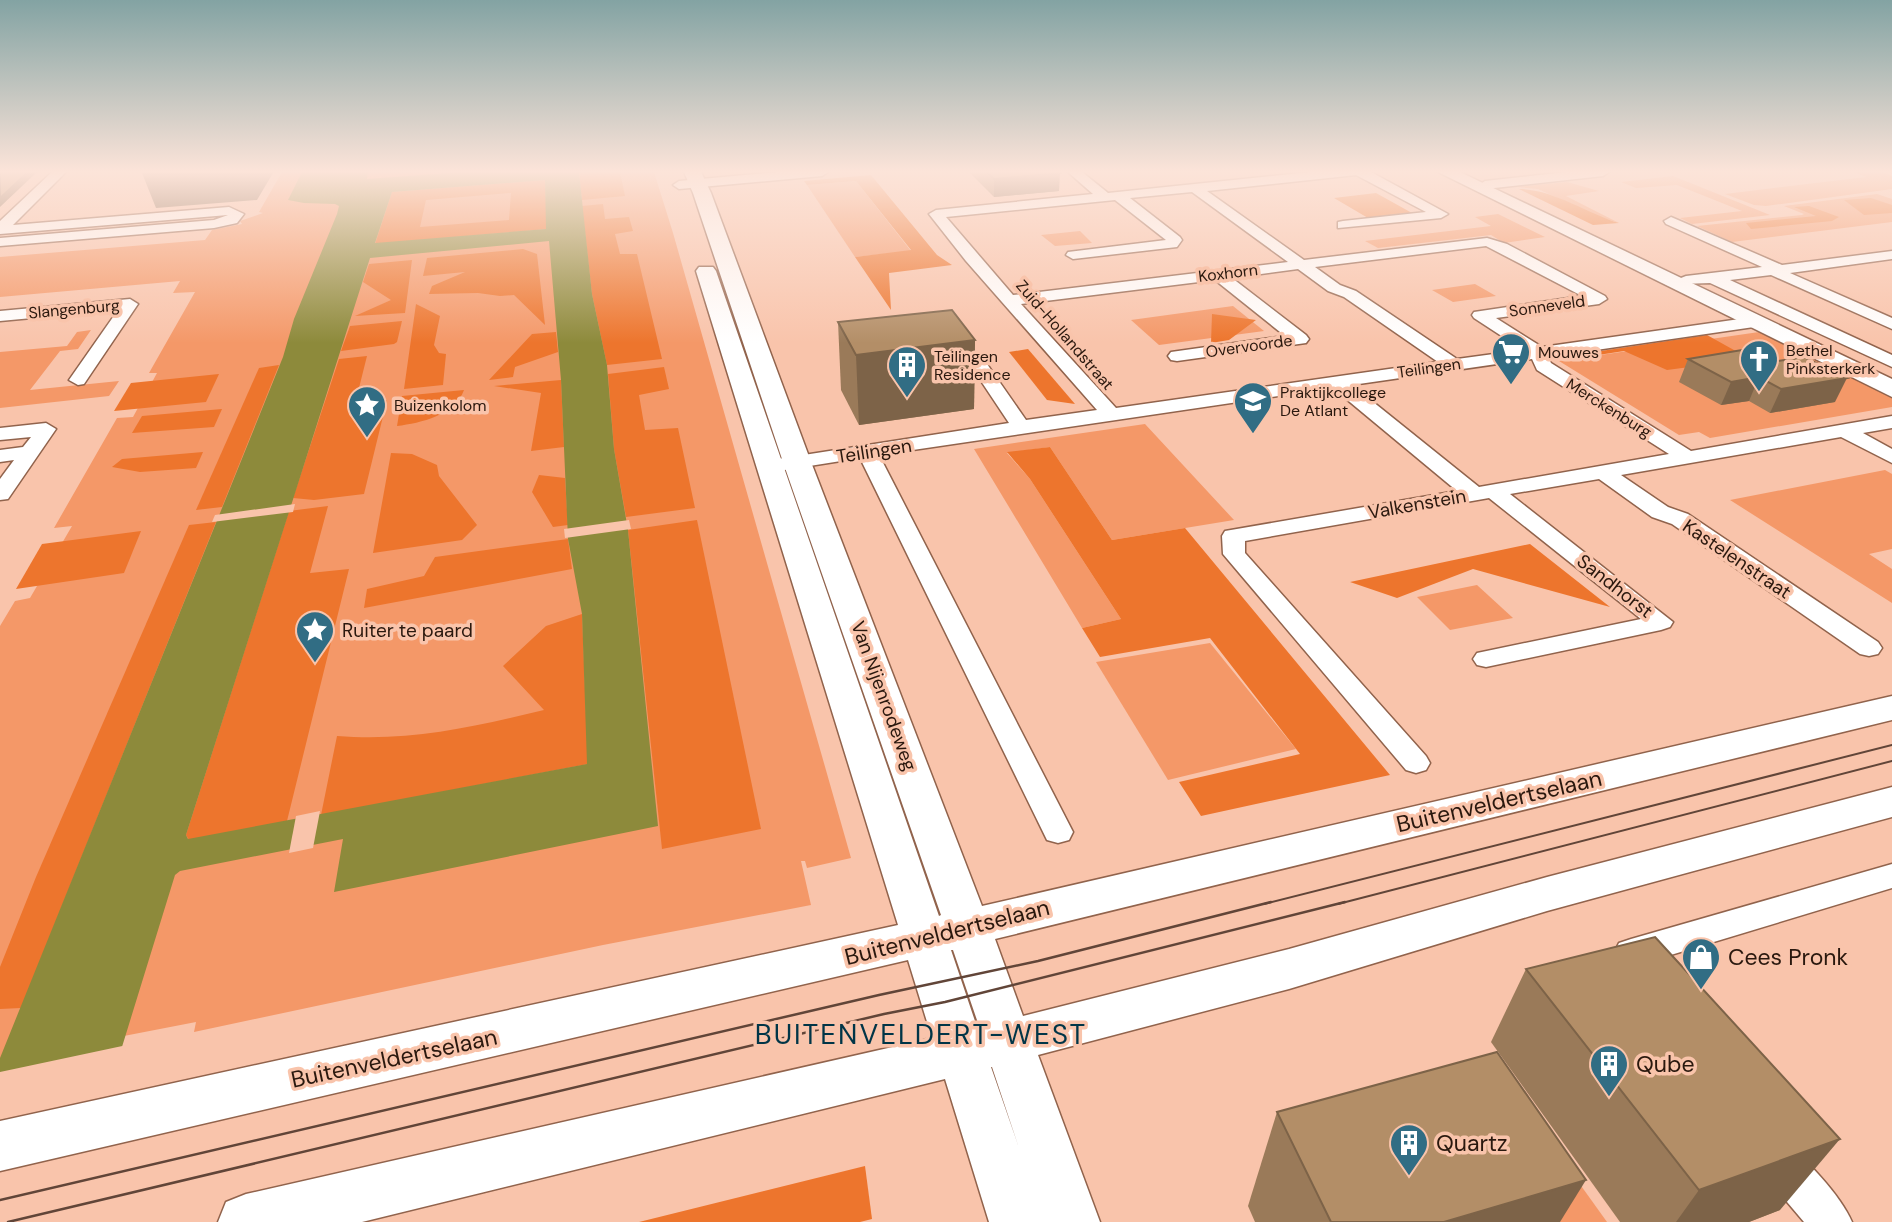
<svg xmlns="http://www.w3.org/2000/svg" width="1892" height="1222" font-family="'DM Sans',sans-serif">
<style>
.green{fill:#f49868}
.forest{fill:#ed752d;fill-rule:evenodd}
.water{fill:#8d8a3b;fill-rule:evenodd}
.pier{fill:#f9c4ab}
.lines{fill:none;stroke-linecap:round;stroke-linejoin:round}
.street-casing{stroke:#91634c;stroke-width:3}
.secondary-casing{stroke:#91634c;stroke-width:3}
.street{fill:#fff;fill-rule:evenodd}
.secondary{fill:#fff;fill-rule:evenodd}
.tram-far1{stroke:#614538;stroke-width:2}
.tram{stroke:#614538;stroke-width:2.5}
.wall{fill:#9a7a59}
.shaded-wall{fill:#7d6348}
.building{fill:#b38e67;stroke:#7d6348;stroke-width:2}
.labels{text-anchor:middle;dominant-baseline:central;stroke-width:7;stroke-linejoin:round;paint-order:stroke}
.far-street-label{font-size:16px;fill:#2a180e;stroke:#f9c4ab}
.far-poi-label{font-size:16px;fill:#2a180e;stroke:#f9c4ab;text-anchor:start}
.street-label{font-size:19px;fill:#2a180e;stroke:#f9c4ab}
.poi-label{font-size:19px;fill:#2a180e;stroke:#f9c4ab;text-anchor:start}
.near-street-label{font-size:23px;fill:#2a180e;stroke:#f9c4ab}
.near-poi-label{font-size:23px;fill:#2a180e;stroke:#f9c4ab;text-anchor:start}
.near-quarter-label{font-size:28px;letter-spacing:2px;fill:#003547;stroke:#f9c4ab}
</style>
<rect width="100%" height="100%" fill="#f9c4ab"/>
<!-- green -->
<g class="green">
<polygon points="282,172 654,172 673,233 851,858 807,868 805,861 801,861 811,905 603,945 194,1032 196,1022 0,1060 0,626 15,601 30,598 72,526 54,528 117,418 133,417 157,373 149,373 195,292 173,293 180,281 0,297 0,257 205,240 212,230 242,224 240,221 263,213 259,212"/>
<polygon points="1854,172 1882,172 1892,176 1892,189 1766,206 1754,205 1725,194 1866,177"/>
<polygon points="1673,176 1770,215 1692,224 1680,218 1742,211 1677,185 1636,188 1621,182"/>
<polygon points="856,181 911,251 855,257 807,185"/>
<polygon points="1567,182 1599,191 1566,196 1619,223 1596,216 1538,189 1517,187"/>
<polygon points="1877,194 1892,199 1892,222 1732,242 1697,226 1802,215 1804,214 1784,206"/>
<polygon points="1498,214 1545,237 1504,243 1491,235 1378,248 1365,241 1491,226 1475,217"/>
<polygon points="1080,231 1092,243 1055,246 1041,235"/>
<polygon points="1475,284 1496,296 1453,302 1432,290"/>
<polygon points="1233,306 1264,331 1159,345 1131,320"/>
<polygon points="91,330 78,349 60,351 30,390 119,381 109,396 0,408 0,352 67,346 77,332"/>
<polygon points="1766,331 1892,393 1892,407 1710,438 1699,432 1679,435 1559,361"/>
<polygon points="1145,424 1234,520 1112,540 1050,447 1007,453 1030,479 1121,619 1082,628 974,449"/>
<polygon points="1885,470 1892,474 1892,549 1869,554 1892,569 1892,603 1730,500"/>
<polygon points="1477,585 1513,618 1450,630 1417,597"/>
<polygon points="1210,643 1296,749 1168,780 1096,662"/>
<polygon points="1569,1169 1607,1222 1558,1222"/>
</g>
<!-- forest -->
<g class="forest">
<polygon points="579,172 620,172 625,196 582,200"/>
<polygon points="871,175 937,255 952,265 889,273 891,310 855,257 911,250 856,181 807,185 804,181"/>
<path d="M 545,180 L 547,229 L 375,244 L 392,192 ZM 511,193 L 509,220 L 420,227 L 426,200 Z"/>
<path d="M 1519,189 C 1553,189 1586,213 1619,223 L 1593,225 Z"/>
<polygon points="1376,193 1412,213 1368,218 1334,198"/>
<polygon points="1871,198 1892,205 1892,213 1864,215 1844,200"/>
<polygon points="603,204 605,219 629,217 633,231 615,234 620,254 637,254 662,359 607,365 592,294 582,206"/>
<polygon points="1809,206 1839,217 1832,221 1751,229 1746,223 1816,216 1794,207"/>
<polygon points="523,249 537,254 545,325 514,295 500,296 478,293 429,294 432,286 465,272 423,276 427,258"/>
<polygon points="412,260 405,313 355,316 391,300 363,282 369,264"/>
<polygon points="416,304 440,316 434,345 439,353 446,354 443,385 404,389"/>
<polygon points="1212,314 1256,320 1229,340 1211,343"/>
<polygon points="402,321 397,342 394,344 341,351 350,326"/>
<polygon points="556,332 558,352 515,367 513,377 489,380 532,334"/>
<polygon points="1707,335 1750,359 1667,370 1624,351 1566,360 1561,357"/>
<polygon points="1028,349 1075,404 1047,400 1009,352"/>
<polygon points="367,356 355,404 387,400 364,494 314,500 293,498 339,359"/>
<polygon points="279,365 222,507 196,510 259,368"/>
<polygon points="664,367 669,389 639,395 645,430 678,428 695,508 626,517 614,449 608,374"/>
<polygon points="219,374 206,402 114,411 131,383"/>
<polygon points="561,380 564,447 531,451 541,393 494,386"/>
<path d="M 464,390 C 455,415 421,423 397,426 L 402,396 Z"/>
<polygon points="222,409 214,427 132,433 142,416"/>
<polygon points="1050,447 1112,540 1185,528 1390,775 1201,816 1179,782 1300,754 1210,638 1100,657 1082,628 1121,619 1030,479 1007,452"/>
<polygon points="203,452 196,468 140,472 112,467 122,459"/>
<polygon points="391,453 412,454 437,465 439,476 477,525 462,540 373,553"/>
<polygon points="539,475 565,478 568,525 553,527 532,492"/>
<polygon points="328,506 310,573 349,569 287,821 189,840 186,835 289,511"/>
<polygon points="697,520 761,829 662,849 628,530"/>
<polygon points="216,522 21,1008 0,1009 0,967 36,877 189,525"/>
<polygon points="141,531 124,573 16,589 42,544"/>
<polygon points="568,539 572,569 364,608 367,589 424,576 435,557"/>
<polygon points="1530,544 1610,607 1473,569 1397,598 1350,582"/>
<path d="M 582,614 L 588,764 L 321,815 L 337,736 C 409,742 474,727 544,710 L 503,666 L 546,626 Z"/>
<polygon points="865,1166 872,1219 860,1222 639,1222"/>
</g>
<!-- water -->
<path class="water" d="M 302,172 L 368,172 L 367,179 L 462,172 L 579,172 L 592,294 L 607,365 L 614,449 L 628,530 L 658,826 L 334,892 L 343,839 L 180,871 L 175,875 L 68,1222 L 0,1222 L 0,1058 L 283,357 L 294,319 L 337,214 L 339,206 L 335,204 L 304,203 L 288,200 ZM 545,180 L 546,229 L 375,243 L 392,192 ZM 549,241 L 561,380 L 568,539 L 582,614 L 587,764 L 188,839 L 186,835 L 370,258 Z"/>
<!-- pier -->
<g class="pier">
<polygon points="295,504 293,512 212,522 215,515"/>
<polygon points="629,520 631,529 565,538 564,529"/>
<polygon points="320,811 313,848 289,853 296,816"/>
<polygon points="127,1045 72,1222 0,1222 0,1072"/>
</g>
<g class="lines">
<defs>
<g id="street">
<polygon points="52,172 66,172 13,225 229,207 244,214 237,223 214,228 0,246 0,238 214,220 228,215 0,234 0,221"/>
<polygon points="777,172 828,172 822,176 679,189 673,185 679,181"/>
<path d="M 1068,172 L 1082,172 L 1108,193 L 1311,172 L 1371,172 L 1448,214 L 1441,218 L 1338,228 L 1338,222 L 1343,221 L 1426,212 L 1356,175 L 1207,191 L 1304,260 L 1487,238 L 1507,244 L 1605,296 L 1607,299 L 1599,304 L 1496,318 L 1542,347 L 1754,317 L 1760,318 L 1762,322 L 1760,326 L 1754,327 L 1548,357 L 1551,363 L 1691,451 L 1892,416 L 1892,428 L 1863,433 L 1892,449 L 1892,463 L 1841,437 L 1621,475 L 1668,507 L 1688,514 L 1878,642 L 1882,648 L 1878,654 L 1869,656 L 1860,654 L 1672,524 L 1652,517 L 1599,479 L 1510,494 L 1673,622 L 1670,627 L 1661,630 L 1486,667 L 1477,665 L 1473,659 L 1477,653 L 1641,619 L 1489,498 L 1245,541 L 1245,553 L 1426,756 L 1430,763 L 1426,770 L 1416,773 L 1406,770 L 1223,554 L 1222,536 L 1225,531 L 1457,491 L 1333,388 L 879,455 L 1073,832 L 1069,840 L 1058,843 L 1047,840 L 860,458 L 778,471 L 771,469 L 768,465 L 771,461 L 778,459 L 1009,423 L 975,372 L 935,374 L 932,370 C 943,358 972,360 987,364 L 1026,420 L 1097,410 L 966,261 L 929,214 L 936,210 L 1093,194 ZM 1192,192 L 1288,262 L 1013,295 L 946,217 L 1115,200 L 1166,240 L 1068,252 L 1066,255 L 1073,259 L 1177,247 L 1182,240 L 1180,237 L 1130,198 ZM 1486,246 L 1582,296 L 1474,312 L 1472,315 L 1474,318 L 1523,350 L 1457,359 L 1356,291 L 1340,285 L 1315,267 ZM 1298,269 L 1328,291 L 1344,297 L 1438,362 L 1116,408 L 1021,304 L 1215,280 L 1285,336 L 1171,352 L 1168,356 L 1171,360 L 1177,361 L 1306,343 L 1309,339 L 1306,335 L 1232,278 ZM 1532,359 L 1537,370 L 1669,454 L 1479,487 L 1352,385 Z"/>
<polygon points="1566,172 1609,172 1603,176 1485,189 1479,185 1485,181"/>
<polygon points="1671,217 1782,265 1892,251 1892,259 1790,273 1892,318 1892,329 1771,275 1730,280 1892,355 1892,367 1710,283 1681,284 1678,281 1681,278 1686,276 1762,267 1666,224 1664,221"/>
<polygon points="130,299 138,304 84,384 78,385 69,380 118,310 0,321 0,311"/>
<polygon points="46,423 56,429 8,499 0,500 0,479 14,460 0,462 0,450 23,447 31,437 0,440 0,428"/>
<polygon points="1892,864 1892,888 1631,967 1619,963 1614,953 1619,943 1631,939"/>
<path d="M 1779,1143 C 1804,1153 1841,1197 1852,1222 L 1804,1222 L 1765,1176 L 1759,1162 L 1765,1148 Z"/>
</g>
<g id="secondary">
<path d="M 684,172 L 701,172 L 711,193 L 811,462 L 982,906 L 1892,696 L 1892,720 L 995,939 L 1023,1016 L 1289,949 L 1547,877 L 1892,787 L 1892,817 L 1547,911 L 1289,989 L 1038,1055 L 1100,1222 L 989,1222 L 945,1079 L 362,1222 L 218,1222 L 226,1202 L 246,1194 L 932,1038 L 908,960 L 0,1171 L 0,1121 L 898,925 L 696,271 L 699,267 L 713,267 L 716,271 L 939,916 L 941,915 L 783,462 L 693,193 ZM 951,950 L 953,950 L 979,1026 L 977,1027 ZM 991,1067 L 992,1067 L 1019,1148 Z"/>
<polygon points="1438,172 1460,172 1892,379 1892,397"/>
</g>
</defs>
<!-- street casing -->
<use href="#street" class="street-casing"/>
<!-- secondary casing -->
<use href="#secondary" class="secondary-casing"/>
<!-- street -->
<use href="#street" class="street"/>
<!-- secondary -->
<use href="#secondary" class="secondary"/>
<!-- tram-far1 -->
<g class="tram-far1">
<polyline points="1264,904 1892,745"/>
<polyline points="1338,904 1892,761"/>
</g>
<!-- tram -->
<g class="tram">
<polyline points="0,1200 879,995 1038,961 1271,902"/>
<polyline points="8,1222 884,1014 945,1002 1345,902"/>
</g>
</g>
<!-- wall -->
<g class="wall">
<polygon points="969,172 1059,172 1059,191 994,197"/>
<polygon points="838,322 975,340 974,409 859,425 841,390"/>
<polygon points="1742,350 1835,402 1770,413 1749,401 1721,405 1679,382 1688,359"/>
<polygon points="1526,969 1780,1210 1749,1222 1620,1222 1491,1042"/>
<polygon points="1277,1112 1560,1222 1255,1222 1248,1206"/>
</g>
<!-- shaded-wall -->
<g class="shaded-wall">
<polygon points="28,172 37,172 0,207 0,198"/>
<polygon points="150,172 273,172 273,173 257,200 156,208 142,173"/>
<polygon points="1060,173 1059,191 994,197 994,179"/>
<polygon points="975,340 974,409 859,425 856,355"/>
<polygon points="1759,377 1749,401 1721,405 1731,382"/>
<polygon points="1847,378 1835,402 1770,413 1781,389"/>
<polygon points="1840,1139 1780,1210 1749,1222 1676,1222 1699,1190"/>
<polygon points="1586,1180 1560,1222 1444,1222"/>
</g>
<!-- building -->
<g class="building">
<polygon points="0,172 28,172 0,198"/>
<polygon points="987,172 1059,172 1060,173 994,179"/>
<polygon points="952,310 975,340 856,355 838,322"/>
<polygon points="1742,350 1766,363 1804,357 1847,378 1781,389 1759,377 1731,382 1688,359"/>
<polygon points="1655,937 1840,1139 1699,1190 1526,969"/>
<polygon points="1497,1052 1586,1180 1444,1222 1331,1222 1277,1112"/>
</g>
<!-- sky -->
<linearGradient id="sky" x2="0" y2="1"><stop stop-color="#83a3a3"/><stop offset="0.5" stop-color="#fce4d9"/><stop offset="1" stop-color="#fce4d9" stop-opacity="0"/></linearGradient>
<rect width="1892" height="343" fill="url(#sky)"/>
<!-- icons -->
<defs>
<symbol id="supermarket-pin" viewBox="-11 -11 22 30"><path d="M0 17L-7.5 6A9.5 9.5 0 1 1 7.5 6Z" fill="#316d84" stroke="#f9c4ab"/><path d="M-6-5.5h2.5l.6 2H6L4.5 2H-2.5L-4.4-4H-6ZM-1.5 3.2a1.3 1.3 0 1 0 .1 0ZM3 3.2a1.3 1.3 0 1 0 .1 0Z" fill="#fff"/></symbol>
<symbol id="church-pin" viewBox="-11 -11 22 30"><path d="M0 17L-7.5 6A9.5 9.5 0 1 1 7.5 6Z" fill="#316d84" stroke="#f9c4ab"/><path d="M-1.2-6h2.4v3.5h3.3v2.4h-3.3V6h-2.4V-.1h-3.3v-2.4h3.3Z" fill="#fff"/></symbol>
<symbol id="building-pin" viewBox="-11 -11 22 30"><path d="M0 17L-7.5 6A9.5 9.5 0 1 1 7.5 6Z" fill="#316d84" stroke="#f9c4ab"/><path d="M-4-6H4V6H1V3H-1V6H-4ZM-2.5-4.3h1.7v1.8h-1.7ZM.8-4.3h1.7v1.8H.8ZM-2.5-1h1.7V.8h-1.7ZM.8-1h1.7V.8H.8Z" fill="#fff"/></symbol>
<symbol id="school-pin" viewBox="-11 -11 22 30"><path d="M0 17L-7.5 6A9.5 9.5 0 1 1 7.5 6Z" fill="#316d84" stroke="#f9c4ab"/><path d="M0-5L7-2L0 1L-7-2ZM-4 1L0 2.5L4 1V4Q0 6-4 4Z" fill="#fff"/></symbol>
<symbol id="sight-pin" viewBox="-11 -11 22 30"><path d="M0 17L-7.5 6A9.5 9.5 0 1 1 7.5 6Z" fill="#316d84" stroke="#f9c4ab"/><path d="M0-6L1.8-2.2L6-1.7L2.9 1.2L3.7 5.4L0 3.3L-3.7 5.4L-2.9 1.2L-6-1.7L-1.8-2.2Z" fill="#fff"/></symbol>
<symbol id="shop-pin" viewBox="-11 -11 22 30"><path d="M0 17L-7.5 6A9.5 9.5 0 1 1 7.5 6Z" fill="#316d84" stroke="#f9c4ab"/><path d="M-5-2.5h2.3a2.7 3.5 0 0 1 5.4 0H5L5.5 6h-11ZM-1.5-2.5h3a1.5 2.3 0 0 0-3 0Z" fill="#fff"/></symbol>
</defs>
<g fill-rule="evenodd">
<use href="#supermarket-pin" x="1489" y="330" width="44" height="60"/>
<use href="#church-pin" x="1737" y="337" width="44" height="60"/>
<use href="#building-pin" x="885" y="343" width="44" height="60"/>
<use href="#school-pin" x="1231" y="379" width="44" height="60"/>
<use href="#sight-pin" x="345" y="383" width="44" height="60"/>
<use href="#sight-pin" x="293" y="608" width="44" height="60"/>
<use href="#shop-pin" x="1679" y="935" width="44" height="60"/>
<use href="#building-pin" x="1587" y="1042" width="44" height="60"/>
<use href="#building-pin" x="1387" y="1121" width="44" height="60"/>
</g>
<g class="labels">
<!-- far-street labels -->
<g class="far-street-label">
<text transform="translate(1228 273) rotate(-7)">Koxhorn</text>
<text transform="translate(1547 306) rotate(-8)">Sonneveld</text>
<text transform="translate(74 309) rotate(-5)">Slangenburg</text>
<text transform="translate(1065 335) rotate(49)">Zuid-Hollandstraat</text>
<text transform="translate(1249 346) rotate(-8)">Overvoorde</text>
<text transform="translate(1429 368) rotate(-8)">Teilingen</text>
<text transform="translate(1609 408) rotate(32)">Merckenburg</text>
</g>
<!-- far-poi labels -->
<g class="far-poi-label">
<text x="1786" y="350">Bethel<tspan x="1786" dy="18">Pinksterkerk</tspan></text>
<text x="1538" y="352">Mouwes</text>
<text x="934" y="356">Teilingen<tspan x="934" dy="18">Residence</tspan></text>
<text x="1280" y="392">Praktijkcollege<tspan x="1280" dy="18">De Atlant</tspan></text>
<text x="394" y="405">Buizenkolom</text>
</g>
<!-- street labels -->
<g class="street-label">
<text transform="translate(874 451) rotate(-9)">Teilingen</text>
<text transform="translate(1417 504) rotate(-10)">Valkenstein</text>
<text transform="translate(1737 559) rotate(34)">Kastelenstraat</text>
<text transform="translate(1615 586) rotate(38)">Sandhorst</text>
<text transform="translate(884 696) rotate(70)">Van Nijenrodeweg</text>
</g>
<!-- poi labels -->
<g class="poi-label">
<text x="342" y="630">Ruiter te paard</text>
</g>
<!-- near-street labels -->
<g class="near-street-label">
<text transform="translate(1499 801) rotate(-13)">Buitenveldertselaan</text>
<text transform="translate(947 932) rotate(-14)">Buitenveldertselaan</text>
<text transform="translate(394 1058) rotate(-12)">Buitenveldertselaan</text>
</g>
<!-- near-poi labels -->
<g class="near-poi-label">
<text x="1728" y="957">Cees Pronk</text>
<text x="1636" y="1064">Qube</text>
<text x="1436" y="1143">Quartz</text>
</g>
<!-- near-quarter labels -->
<g class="near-quarter-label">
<text x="921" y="1034">BUITENVELDERT-WEST</text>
</g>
</g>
</svg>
